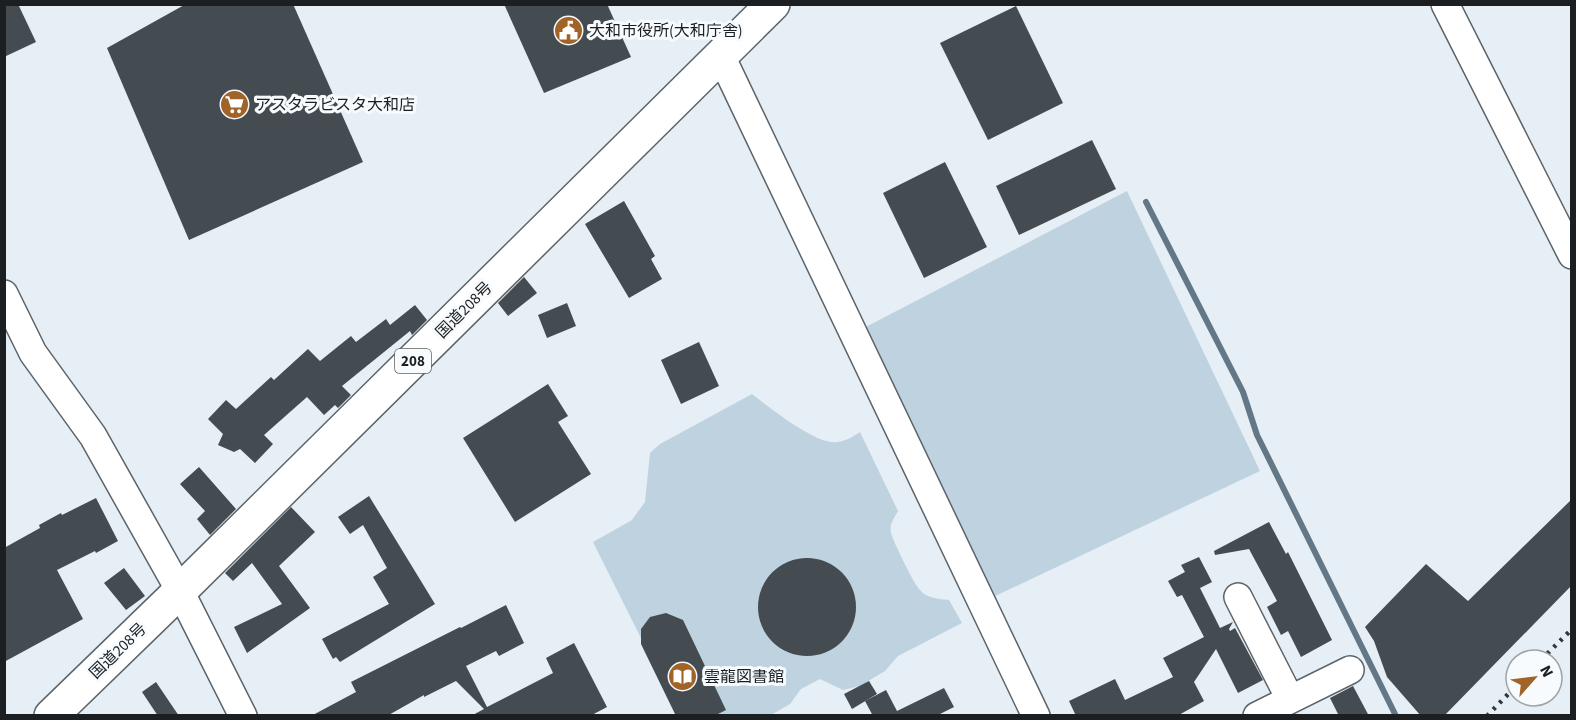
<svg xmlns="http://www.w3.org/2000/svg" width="1576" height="720" font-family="'Source Sans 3','Noto Sans JP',sans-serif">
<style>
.green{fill:#bfd2e0}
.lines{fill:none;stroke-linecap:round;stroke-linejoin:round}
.stream{stroke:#637786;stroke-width:6}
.building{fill:#444b51}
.minor-casing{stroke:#5c646a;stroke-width:30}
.highway-casing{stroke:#5c646a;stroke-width:36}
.minor{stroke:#fff;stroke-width:27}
.highway{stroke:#fff;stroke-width:33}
.rail{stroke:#34373a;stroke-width:4.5;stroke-dasharray:3 6;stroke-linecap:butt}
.labels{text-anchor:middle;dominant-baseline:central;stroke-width:6;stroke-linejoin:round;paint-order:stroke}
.shield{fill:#f7fbfe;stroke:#5e6163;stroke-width:1.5}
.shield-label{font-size:15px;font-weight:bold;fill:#1c1f21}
.poi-label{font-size:16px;fill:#1c1f21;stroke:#f7fbfe;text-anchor:start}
.street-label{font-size:16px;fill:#1c1f21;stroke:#f7fbfe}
</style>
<rect width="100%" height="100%" fill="#e6eff6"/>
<!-- green -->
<g class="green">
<polygon points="1127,191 1260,471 991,598 860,330"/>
<path d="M 752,394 C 769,407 817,446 838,442 C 846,441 854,436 860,432 L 898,511 C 894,518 889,525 891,533 C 893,541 913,582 919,589 C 926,598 938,599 949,600 L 962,623 L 898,656 L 885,671 L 860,686 L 843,690 L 820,679 L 801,689 L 790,704 L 771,715 L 676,715 L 641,644 L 641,638 L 593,542 L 632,520 L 645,502 L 650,453 L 660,444 Z"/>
</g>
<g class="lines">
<!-- stream -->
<polyline class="stream" points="1146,202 1243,392 1257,435 1396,716"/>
</g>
<!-- building -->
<g class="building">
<polygon points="4,4 18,4 36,42 4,57"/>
<polygon points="186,4 293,4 363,162 189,240 107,48"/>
<polygon points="504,4 607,4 631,57 544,93"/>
<polygon points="1016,6 1063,103 988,140 940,43"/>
<polygon points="1092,140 1116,189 1019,235 996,186"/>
<polygon points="945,162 987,247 924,278 883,193"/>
<polygon points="624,201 655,256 651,259 662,279 629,298 585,224"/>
<polygon points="524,277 537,293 508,316 498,303"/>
<polygon points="567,303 576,326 547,338 538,315"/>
<polygon points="415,305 427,320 412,335 410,331 342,386 351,395 338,408 335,405 324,415 307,397 264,435 273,444 255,463 240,449 234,452 218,445 223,434 208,419 226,400 236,409 271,377 274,380 308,349 320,361 351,336 356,342 386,319 390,325"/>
<polygon points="699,342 719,386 681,404 661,360"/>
<polygon points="548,384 568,416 558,422 591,474 515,522 463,438"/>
<polygon points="199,467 236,509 210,535 197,519 205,511 180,484"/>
<polygon points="369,496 435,604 340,662 336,657 333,659 322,639 389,604 373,577 387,568 363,525 350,534 338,517"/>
<polygon points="96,498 118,541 96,553 95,551 57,570 83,619 4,662 4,548 40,528 39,525 61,513 62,515"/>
<polygon points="1572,499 1572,585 1444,716 1421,716 1387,677 1374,641 1365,627 1426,564 1468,601"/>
<polygon points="291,507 315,532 279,566 310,608 247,653 234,627 282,604 252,563 233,581 225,573"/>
<polygon points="1269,522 1286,554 1288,552 1332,640 1301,657 1288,631 1281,635 1267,607 1277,601 1249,549 1215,555 1214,551"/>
<polygon points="1199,557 1212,582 1200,588 1220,628 1233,622 1229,629 1230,631 1235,628 1263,680 1238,693 1216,649 1194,682 1204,701 1177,716 1076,716 1069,701 1115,679 1125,700 1173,677 1163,658 1204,637 1182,595 1177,597 1168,581 1185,572 1181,565"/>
<circle cx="807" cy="607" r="49"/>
<polygon points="124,568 145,596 126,610 104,583"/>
<polygon points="506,605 524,643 499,656 496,651 466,666 487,707 553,673 546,658 574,643 607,707 590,716 471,716 484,709 456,681 424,697 424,695 387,716 311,716 356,692 351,682 460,627 461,628"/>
<polygon points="666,613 683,620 726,710 714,716 676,716 641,644 641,629 650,617"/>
<polygon points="869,681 877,694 852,709 844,694"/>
<polygon points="156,682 179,716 158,716 142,692"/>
<polygon points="1353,686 1369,716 1339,716 1330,698"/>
<polygon points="944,688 954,707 936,716 873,716 865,701 886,690 897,711"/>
</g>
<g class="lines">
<defs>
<g id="minor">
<polyline points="1445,4 1572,255"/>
<polyline points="721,56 1036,716"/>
<polyline points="4,294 33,353 93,436 180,591 243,716"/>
<polyline points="1238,597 1290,699"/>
<polyline points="1257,716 1350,670"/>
</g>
<polyline id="highway" points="51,716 180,591 773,4"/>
</defs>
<!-- minor casing -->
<use href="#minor" class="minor-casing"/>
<!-- highway casing -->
<use href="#highway" class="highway-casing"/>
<!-- minor -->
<use href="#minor" class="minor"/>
<!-- highway -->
<use href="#highway" class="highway"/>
<!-- rail -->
<g class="rail">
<polyline points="1541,660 1572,629"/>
<polyline points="1487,716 1516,686"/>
</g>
</g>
<!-- icons -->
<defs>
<symbol id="civic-disc" viewBox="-11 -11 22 22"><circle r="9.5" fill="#a16328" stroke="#f7fbfe"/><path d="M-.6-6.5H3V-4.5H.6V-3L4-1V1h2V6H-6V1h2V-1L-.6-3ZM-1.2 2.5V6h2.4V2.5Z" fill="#fff"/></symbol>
<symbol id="supermarket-disc" viewBox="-11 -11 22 22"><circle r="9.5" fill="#a16328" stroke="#f7fbfe"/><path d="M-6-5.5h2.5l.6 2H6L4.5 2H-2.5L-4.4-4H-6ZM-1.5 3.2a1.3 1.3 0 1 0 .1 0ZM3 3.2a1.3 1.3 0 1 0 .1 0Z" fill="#fff"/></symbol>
<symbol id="library-disc" viewBox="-11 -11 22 22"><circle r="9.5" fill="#a16328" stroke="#f7fbfe"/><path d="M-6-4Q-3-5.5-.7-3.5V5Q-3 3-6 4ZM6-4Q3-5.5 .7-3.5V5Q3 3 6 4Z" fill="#fff"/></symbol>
</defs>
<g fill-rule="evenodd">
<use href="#civic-disc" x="552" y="14" width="33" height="33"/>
<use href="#supermarket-disc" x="218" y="88" width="33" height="33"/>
<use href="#library-disc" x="666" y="660" width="33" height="33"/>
</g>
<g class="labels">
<!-- shield labels -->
<rect class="shield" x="395" y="349" width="36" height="24" rx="4.5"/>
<g class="shield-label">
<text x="413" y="361">208</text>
</g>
<!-- poi labels -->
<g class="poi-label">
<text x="589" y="31">大和市役所(大和庁舎)</text>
<text x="255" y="105">アスタラビスタ大和店</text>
<text x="704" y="677">雲龍図書館</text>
</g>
<!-- street labels -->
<g class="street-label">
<text transform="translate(464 310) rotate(-45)">国道208号</text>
<text transform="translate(118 651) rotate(-44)">国道208号</text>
</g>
</g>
<!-- border -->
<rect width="1576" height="720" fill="none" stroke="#1c1f21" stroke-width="12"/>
<!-- north arrow -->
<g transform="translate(1534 678) rotate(62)"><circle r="28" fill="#f7fbfe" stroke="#9fa3a6" stroke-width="1.5"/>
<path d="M0-4.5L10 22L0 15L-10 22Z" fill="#a16328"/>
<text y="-9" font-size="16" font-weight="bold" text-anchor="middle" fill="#1c1f21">N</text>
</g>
</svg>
